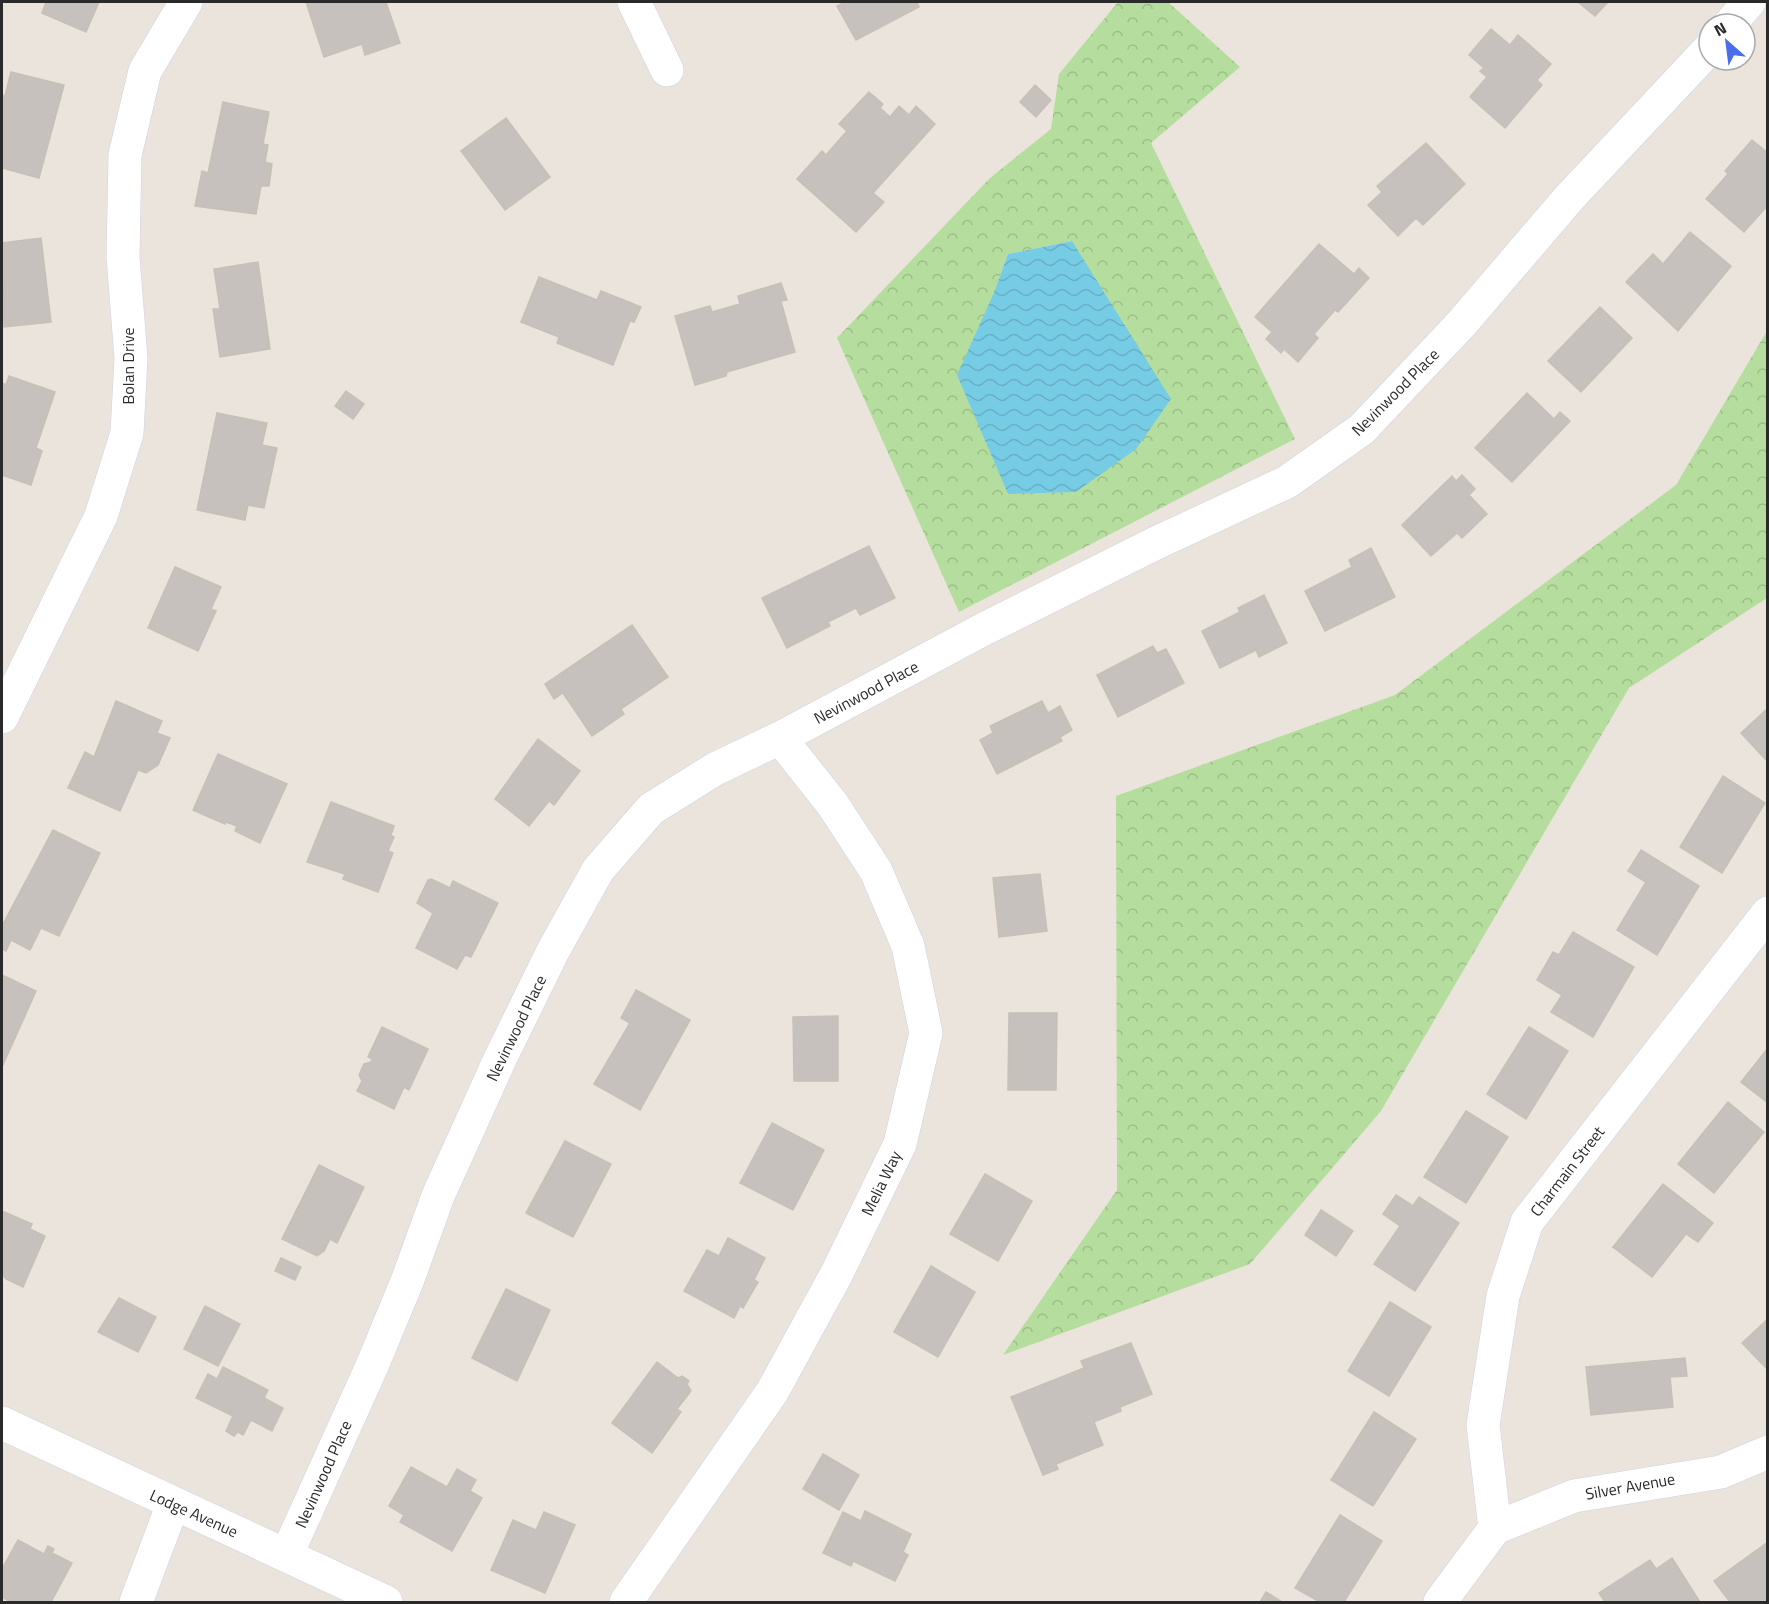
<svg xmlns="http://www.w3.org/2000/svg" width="1769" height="1604" font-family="'Titillium Web',sans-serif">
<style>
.forest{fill:url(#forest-crowns);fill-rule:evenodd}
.water{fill:url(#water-waves)}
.building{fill:#c6c1bc;stroke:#c6c0b6;stroke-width:1.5}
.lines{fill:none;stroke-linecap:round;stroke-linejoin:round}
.minor-casing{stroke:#cfd2dd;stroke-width:34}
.minor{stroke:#fff;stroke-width:33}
.labels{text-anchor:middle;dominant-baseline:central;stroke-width:4.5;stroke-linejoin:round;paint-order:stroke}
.street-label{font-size:16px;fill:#2a2a2a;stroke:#fff}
</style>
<defs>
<pattern id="forest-crowns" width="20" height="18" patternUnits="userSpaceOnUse" patternTransform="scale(1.5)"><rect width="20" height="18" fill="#b5dd9d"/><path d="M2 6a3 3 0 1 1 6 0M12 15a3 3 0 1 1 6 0" fill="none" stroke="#9cbe87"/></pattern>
<pattern id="water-waves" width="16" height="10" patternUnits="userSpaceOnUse" patternTransform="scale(1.5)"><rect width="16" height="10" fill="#77cce5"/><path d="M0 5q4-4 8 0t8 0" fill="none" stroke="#67afc5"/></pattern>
</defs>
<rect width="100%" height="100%" fill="#ebe4dd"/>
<!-- forest -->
<g class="forest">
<path d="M 1118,2 L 1168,2 L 1240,67 L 1151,143 L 1295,439 L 959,612 L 837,338 L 990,178 L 1051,129 L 1059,74 ZM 1072,241 L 993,295 L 1008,254 Z"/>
<polygon points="1767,331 1767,598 1629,688 1381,1111 1250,1264 1003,1355 1117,1190 1116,796 1395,695 1676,485"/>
</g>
<!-- water -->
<polygon class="water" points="1072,241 1171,399 1136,449 1076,492 1008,494 957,375 993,295 1008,254"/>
<!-- building -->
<g class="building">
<polygon points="46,2 99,2 86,32 42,13"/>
<polygon points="306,2 386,2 400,43 365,55 362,44 324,57"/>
<polygon points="845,2 917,2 919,7 856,40 837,6"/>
<polygon points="1578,2 1608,2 1595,16"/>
<polygon points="1491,29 1510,45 1518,35 1551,64 1537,80 1542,85 1505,128 1470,97 1487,77 1480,71 1484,68 1469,55"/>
<polygon points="11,72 64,85 39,178 2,168 2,95 5,96"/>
<polygon points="1035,85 1051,100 1036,117 1020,102"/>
<polygon points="869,92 883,104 880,108 890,117 899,106 909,115 916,106 935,124 873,193 884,202 856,232 797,179 822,151 826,155 847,131 839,124"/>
<polygon points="223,102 269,112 263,144 268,145 265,162 272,164 269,186 261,186 256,214 195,206 202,171 208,173"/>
<polygon points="506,118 550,177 505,210 461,151"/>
<polygon points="1752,140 1768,153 1768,205 1744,232 1706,199 1728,174 1725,171"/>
<polygon points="1426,143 1465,184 1423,225 1416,218 1398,236 1368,205 1382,192 1377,186"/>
<polygon points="1690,232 1731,266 1678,331 1626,282 1653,254 1663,264"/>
<polygon points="41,238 51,322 4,327 2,243"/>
<polygon points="1319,244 1354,274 1359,268 1369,278 1338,312 1335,310 1314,334 1318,338 1298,362 1284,349 1281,353 1266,339 1272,332 1255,317"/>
<polygon points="258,262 270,349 220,357 213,309 220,309 214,269"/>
<polygon points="539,277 597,300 601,291 641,307 634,322 630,321 613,365 557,343 559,337 521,322"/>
<polygon points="781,283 787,300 781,301 795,352 727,372 726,376 695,385 675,316 710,306 712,312 740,304 738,296"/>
<polygon points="1600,307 1632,338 1581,392 1548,361"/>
<polygon points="9,376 55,392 36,448 42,451 31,485 2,475 2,383 6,385"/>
<polygon points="346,391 364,404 353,419 335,406"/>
<polygon points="1527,393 1554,419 1560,412 1570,421 1512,482 1475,448"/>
<polygon points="217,413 267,423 262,445 277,448 264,508 248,505 245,520 197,510"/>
<polygon points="1462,475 1475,489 1469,495 1487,514 1462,538 1457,533 1431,556 1402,525 1452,476 1456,481"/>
<polygon points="869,546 895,598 860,615 856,608 828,622 830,626 787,648 762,598"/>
<polygon points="1371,548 1395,597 1325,631 1305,591 1352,567 1349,560"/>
<polygon points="175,567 221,587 211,609 216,611 198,651 148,628"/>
<polygon points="1264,595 1287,643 1259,657 1256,650 1220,668 1202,631 1240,612 1238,608"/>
<polygon points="632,625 668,677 621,709 624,714 592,736 563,693 554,699 545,684"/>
<polygon points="1153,646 1157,653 1166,649 1184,683 1118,717 1097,675"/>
<polygon points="116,701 162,721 157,733 170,738 158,765 146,773 138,770 120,811 68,788 85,752 94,757"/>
<polygon points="1042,701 1048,713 1060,706 1072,730 1060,737 1062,741 997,774 980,740 993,733 990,726"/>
<polygon points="1767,709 1768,709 1768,762 1741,733"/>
<polygon points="538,739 580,771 554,805 549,801 529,826 495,799"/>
<polygon points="218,754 287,784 260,843 235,831 237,826 226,822 225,824 193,810"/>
<polygon points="1723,776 1765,803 1722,873 1680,847"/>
<polygon points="331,802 394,826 391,835 394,837 388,851 393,853 378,892 343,879 345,874 307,862"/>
<polygon points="53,830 100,853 59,936 41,928 30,950 11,940 6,951 2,949 2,926"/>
<polygon points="1641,850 1699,886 1657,955 1617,930 1646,882 1628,871"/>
<polygon points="1040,874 1047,931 999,937 993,878"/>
<polygon points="431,879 450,888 453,881 498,903 471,957 465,955 457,969 416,948 433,913 417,903 428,880"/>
<polygon points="1573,932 1634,967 1593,1037 1551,1012 1562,995 1537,980 1553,952 1559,955"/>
<polygon points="2,975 36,991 2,1067"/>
<polygon points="636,990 690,1020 640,1110 594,1084 630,1023 621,1018"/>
<polygon points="1009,1013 1057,1013 1056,1090 1008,1090"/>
<polygon points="838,1016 838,1081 794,1081 793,1017"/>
<polygon points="382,1027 428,1049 409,1090 404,1087 394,1109 357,1091 362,1081 359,1075 364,1064 371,1062 372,1059 368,1057"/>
<polygon points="1529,1027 1568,1051 1526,1119 1487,1094"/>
<polygon points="1768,1048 1768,1103 1741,1082"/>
<polygon points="1728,1102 1764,1132 1714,1193 1678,1164"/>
<polygon points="1466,1111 1508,1137 1466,1203 1424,1177"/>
<polygon points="772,1123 824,1150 793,1210 740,1183"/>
<polygon points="565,1141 611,1164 573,1237 526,1213"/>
<polygon points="319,1165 364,1187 337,1243 330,1239 324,1251 317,1256 282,1239"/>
<polygon points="985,1174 1032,1201 998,1261 950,1234"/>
<polygon points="1663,1184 1713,1223 1698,1242 1686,1234 1652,1277 1613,1247"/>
<polygon points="1396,1195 1413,1206 1419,1197 1459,1223 1415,1291 1374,1264 1400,1226 1383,1214"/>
<polygon points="1321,1210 1353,1231 1336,1256 1305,1235"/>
<polygon points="2,1211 32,1224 30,1229 45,1236 23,1287 6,1279 2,1274"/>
<polygon points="728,1238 765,1258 754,1280 758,1282 743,1308 740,1306 734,1318 684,1291 707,1250 719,1256"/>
<polygon points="281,1258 301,1267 295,1280 275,1271"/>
<polygon points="931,1266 975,1292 938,1357 894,1332"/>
<polygon points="506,1289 550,1310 517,1381 472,1358"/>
<polygon points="119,1298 156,1317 138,1352 98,1332"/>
<polygon points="1390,1302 1431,1327 1389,1396 1348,1371"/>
<polygon points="205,1306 240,1324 218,1366 184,1349"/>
<polygon points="1768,1319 1768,1370 1742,1343"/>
<polygon points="1131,1343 1152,1394 1120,1407 1121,1411 1094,1422 1103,1445 1056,1464 1058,1469 1043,1475 1011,1397 1084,1368 1081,1361"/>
<polygon points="1685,1358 1687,1376 1670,1377 1673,1407 1591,1415 1586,1367"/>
<polygon points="657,1362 678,1378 682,1376 689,1381 687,1384 691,1391 677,1409 681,1412 652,1453 612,1423"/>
<polygon points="223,1367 268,1390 264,1398 283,1408 272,1431 251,1420 243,1435 238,1432 234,1436 226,1431 233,1416 196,1398 208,1374 217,1379"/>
<polygon points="1374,1412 1416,1439 1373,1506 1331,1480"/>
<polygon points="823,1454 859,1475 839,1510 803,1489"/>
<polygon points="411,1467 447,1487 457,1469 476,1480 470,1491 482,1498 452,1551 400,1522 404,1515 389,1506"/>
<polygon points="865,1511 911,1534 903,1552 908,1555 895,1581 853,1561 851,1566 823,1553 843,1512 861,1521"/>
<polygon points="544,1512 575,1525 545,1593 491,1570 513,1520 536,1530"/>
<polygon points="1340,1515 1382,1541 1344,1602 1320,1602 1295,1588"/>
<polygon points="18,1540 44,1554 48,1546 54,1549 52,1553 72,1563 51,1602 11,1602 2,1597 2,1569"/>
<polygon points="1768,1542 1768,1602 1730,1602 1714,1581"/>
<polygon points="1672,1558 1700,1602 1605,1602 1599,1593 1650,1560 1656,1569"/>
<polygon points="1266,1592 1282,1602 1260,1602"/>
</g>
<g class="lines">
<defs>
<g id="minor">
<polyline points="634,2 667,70"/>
<polyline points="1730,24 1749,2"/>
<polyline points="2,717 101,516 127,433 131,358 123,257 125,155 145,71 186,2"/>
<polyline points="2,1423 386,1602"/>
<polyline points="1495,1528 1574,1496 1721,1472 1768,1452"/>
<polyline points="287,1554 372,1366 408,1279 438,1196 500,1059 553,951 598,870 651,809 715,769 780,738 982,630 1156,543 1287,482 1362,429 1462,323 1569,198 1709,49"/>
<polyline points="136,1602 173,1504"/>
<polyline points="626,1602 772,1392 837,1273 900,1144 926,1033 908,946 876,871 833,805 780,738"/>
<polyline points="1440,1602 1495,1528 1483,1425 1503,1296 1527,1222 1768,913"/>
</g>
</defs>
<!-- minor casing -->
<use href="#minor" class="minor-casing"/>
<!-- minor -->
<use href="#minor" class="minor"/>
</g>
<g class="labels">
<!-- street labels -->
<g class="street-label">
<text transform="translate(128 366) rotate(-90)">Bolan Drive</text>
<text transform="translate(1395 392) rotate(-45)">Nevinwood Place</text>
<text transform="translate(866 692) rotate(-28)">Nevinwood Place</text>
<text transform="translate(516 1028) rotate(-64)">Nevinwood Place</text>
<text transform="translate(1567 1171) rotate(-52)">Charmain Street</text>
<text transform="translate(881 1183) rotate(-64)">Melia Way</text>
<text transform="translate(323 1474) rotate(-66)">Nevinwood Place</text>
<text transform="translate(1630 1486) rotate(-10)">Silver Avenue</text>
<text transform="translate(194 1513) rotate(24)">Lodge Avenue</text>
</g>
</g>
<!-- border -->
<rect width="1769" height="1604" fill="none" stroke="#2a2a2a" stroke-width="6"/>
<!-- north arrow -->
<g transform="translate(1727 42) rotate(332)"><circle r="28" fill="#ffffff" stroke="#aaaaaa" stroke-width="1.5"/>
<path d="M0-4.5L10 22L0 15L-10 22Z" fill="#496dec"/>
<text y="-9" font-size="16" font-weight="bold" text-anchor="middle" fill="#2a2a2a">N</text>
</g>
</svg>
